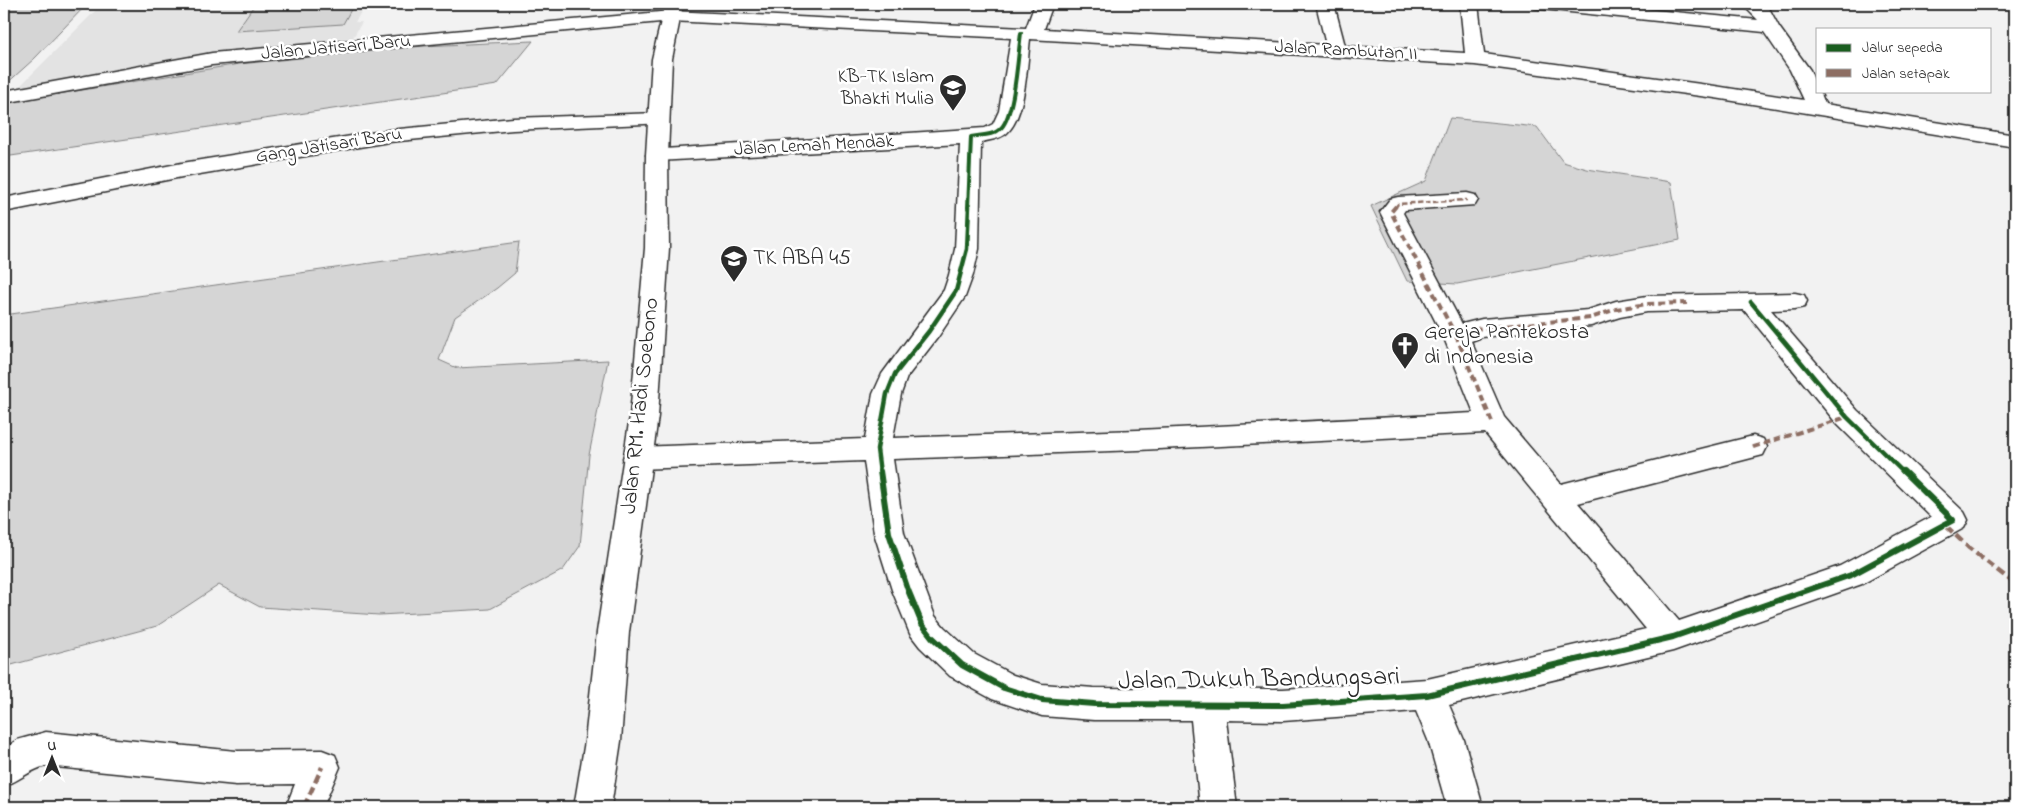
<svg xmlns="http://www.w3.org/2000/svg" width="2019" height="811" font-family="'Indie Flower',sans-serif">
<style>
.built{fill:#e3e3e3}
.green{fill:#d5d5d5;stroke:#808080}
.lines{fill:none;stroke-linecap:round;stroke-linejoin:round}
.street-casing{stroke:#2b2b2b;stroke-width:3}
.primary-casing{stroke:#2b2b2b;stroke-width:3}
.street{fill:#fff;fill-rule:evenodd}
.primary{fill:#fff;fill-rule:evenodd}
.quiet-far2{stroke:#8d6e63;stroke-width:2.5;stroke-dasharray:5.5 2.5;stroke-linecap:butt}
.quiet-far1{stroke:#8d6e63;stroke-width:4;stroke-dasharray:7 4;stroke-linecap:butt}
.quiet{stroke:#8d6e63;stroke-width:4.5;stroke-dasharray:9 4.5;stroke-linecap:butt}
.cycleway-far2-casing{stroke:#fff;stroke-width:6}
.cycleway-far1-casing{stroke:#fff;stroke-width:8}
.cycleway-casing{stroke:#fff;stroke-width:9}
.cycleway-far2{stroke:#1b5e20;stroke-width:4}
.cycleway-far1{stroke:#1b5e20;stroke-width:4.5}
.cycleway{stroke:#1b5e20;stroke-width:6}
.labels{text-anchor:middle;dominant-baseline:central;stroke-width:5;stroke-linejoin:round;paint-order:stroke}
.far-street-label{font-size:19px;fill:#2b2b2b;stroke:#fff}
.far-poi-label{font-size:19px;fill:#2b2b2b;stroke:#fff;text-anchor:end}
.poi-label{font-size:22px;fill:#2b2b2b;stroke:#fff;text-anchor:start}
.street-label{font-size:22px;fill:#2b2b2b;stroke:#fff}
.near-street-label{font-size:26px;fill:#2b2b2b;stroke:#fff}
</style>
<rect width="100%" height="100%" fill="#f2f2f2"/>
<filter id="ink" filterUnits="userSpaceOnUse"><feTurbulence type="fractalNoise" baseFrequency=".02" numOctaves="2"/><feDisplacementMap in="SourceGraphic" scale="10" xChannelSelector="R" yChannelSelector="G"/><feConvolveMatrix kernelMatrix="1 2 1 2 8 2 1 2 1" color-interpolation-filters="sRGB"/></filter>
<g filter="url(#ink)">
<!-- built -->
<polygon class="built" points="102,4 366,4 355,22 362,22 346,50 208,58 13,93"/>
<!-- green -->
<g class="green">
<polygon points="4,4 87,4 35,58 4,86"/>
<polygon points="255,4 354,4 343,24 236,31"/>
<polygon points="533,41 497,85 4,157 4,103 239,64 423,46"/>
<polygon points="1450,118 1537,127 1563,162 1587,169 1671,182 1680,240 1457,284 1407,281 1371,206 1426,181"/>
<polygon points="519,242 515,273 497,288 455,317 439,360 457,368 608,360 589,455 580,546 563,570 490,609 379,615 260,607 219,585 157,626 4,667 4,315"/>
</g>
<g class="lines">
<defs>
<g id="street">
<path d="M 1035,4 L 1053,4 L 1044,29 L 1326,45 L 1316,4 L 1334,4 L 1345,46 L 1465,53 L 1460,4 L 1478,4 L 1484,54 L 1715,86 L 1804,100 L 1790,70 L 1764,32 L 1541,9 L 1535,8 L 1532,4 L 1592,4 L 1758,20 L 1742,4 L 1762,4 L 1770,10 L 1779,27 L 1810,70 L 1818,91 L 1820,91 L 1825,104 L 2015,135 L 2015,147 L 1715,98 L 1475,65 L 1030,39 C 1027,63 1026,116 1007,133 C 1001,139 990,140 981,142 L 979,249 L 973,275 L 965,297 L 938,337 L 907,377 L 901,394 L 893,438 L 1138,430 L 1474,413 L 1444,338 L 1380,212 L 1390,199 L 1398,197 L 1467,193 L 1475,195 L 1478,200 L 1475,205 L 1405,210 L 1403,213 L 1462,324 L 1482,319 L 1588,310 L 1616,301 L 1647,296 L 1795,293 L 1804,295 L 1807,301 L 1804,307 L 1795,309 L 1771,310 L 1857,410 L 1964,512 L 1968,520 L 1964,528 L 1862,584 L 1673,651 L 1449,705 L 1464,740 L 1483,807 L 1447,807 L 1428,740 L 1416,711 L 1283,721 L 1226,720 L 1237,807 L 1200,807 L 1191,720 L 1094,720 L 1042,716 L 992,699 L 950,676 L 920,647 L 910,634 L 892,590 L 874,533 L 864,461 L 637,469 L 627,466 L 623,458 L 627,450 L 637,447 L 865,439 L 873,394 L 882,374 L 944,290 L 949,275 L 955,249 L 960,144 L 657,161 L 649,160 L 646,155 L 649,150 L 985,128 L 993,124 L 999,111 L 1011,38 L 671,21 L 212,65 L 4,103 L 4,91 L 212,53 L 671,11 L 1026,28 ZM 1744,310 L 1837,424 L 1931,517 L 1840,566 L 1679,621 L 1578,503 L 1763,455 L 1767,447 L 1763,439 L 1753,436 L 1561,484 L 1504,417 L 1471,341 L 1482,337 L 1591,326 L 1620,317 L 1647,312 ZM 1485,433 L 1646,629 L 1427,679 L 1283,689 L 1094,688 L 1042,684 L 1013,675 L 974,654 L 944,627 L 935,616 L 904,533 L 893,459 L 1138,450 Z"/>
<polygon points="659,113 666,115 669,119 666,123 513,130 389,142 182,177 4,212 4,198 182,163 389,130 513,118"/>
<path d="M 46,732 L 236,751 L 322,750 L 335,755 L 340,767 L 323,807 L 286,807 L 295,784 L 236,785 L 46,766 C 31,769 19,781 4,786 L 4,749 L 17,740 Z"/>
</g>
<polygon id="primary" points="665,4 683,4 672,59 668,155 669,248 658,416 629,632 621,741 611,807 574,807 585,741 597,632 630,416 645,248 646,155 652,59"/>
</defs>
<!-- street casing -->
<use href="#street" class="street-casing"/>
<!-- primary casing -->
<use href="#primary" class="primary-casing"/>
<!-- street -->
<use href="#street" class="street"/>
<!-- primary -->
<use href="#primary" class="primary"/>
<!-- quiet-far2 -->
<polyline class="quiet-far2" points="1395,208 1398,204 1467,200"/>
<!-- quiet-far1 -->
<g class="quiet-far1">
<polyline points="1396,206 1391,212 1457,338"/>
<polyline points="1492,422 1457,338 1468,331 1482,328 1591,318 1616,309 1647,304 1687,303"/>
<polyline points="1753,447 1847,417"/>
</g>
<!-- quiet -->
<g class="quiet">
<polyline points="1946,526 1969,548 2015,584"/>
<polyline points="304,807 322,767"/>
</g>
<defs>
<path id="cycleway-far2" d="M 968,208 L 971,137 C 980,135 994,136 1001,128 C 1015,114 1018,54 1021,33"/>
<g id="cycleway-far1">
<polyline points="1751,302 1847,417 1904,473"/>
<polyline points="880,473 877,449 887,394 895,374 929,331 956,291 967,249 969,206"/>
</g>
<polyline id="cycleway" points="880,471 889,533 908,590 922,624 932,637 962,665 1004,688 1042,700 1094,704 1283,705 1427,695 1673,637 1851,575 1953,520 1903,471"/>
</defs>
<!-- cycleway-far2 casing -->
<use href="#cycleway-far2" class="cycleway-far2-casing"/>
<!-- cycleway-far1 casing -->
<use href="#cycleway-far1" class="cycleway-far1-casing"/>
<!-- cycleway casing -->
<use href="#cycleway" class="cycleway-casing"/>
<!-- cycleway-far2 -->
<use href="#cycleway-far2" class="cycleway-far2"/>
<!-- cycleway-far1 -->
<use href="#cycleway-far1" class="cycleway-far1"/>
<!-- cycleway -->
<use href="#cycleway" class="cycleway"/>
</g>
</g>
<!-- icons -->
<defs>
<symbol id="school-pin" viewBox="-11 -11 22 30"><path d="M0 17L-7.5 6A9.5 9.5 0 1 1 7.5 6Z" fill="#2b2b2b" stroke="#fff"/><path d="M0-5L7-2L0 1L-7-2ZM-4 1L0 2.5L4 1V4Q0 6-4 4Z" fill="#fff"/></symbol>
<symbol id="church-pin" viewBox="-11 -11 22 30"><path d="M0 17L-7.5 6A9.5 9.5 0 1 1 7.5 6Z" fill="#2b2b2b" stroke="#fff"/><path d="M-1.2-6h2.4v3.5h3.3v2.4h-3.3V6h-2.4V-.1h-3.3v-2.4h3.3Z" fill="#fff"/></symbol>
</defs>
<g fill-rule="evenodd">
<use href="#school-pin" x="937" y="72" width="32" height="43"/>
<use href="#school-pin" x="718" y="243" width="32" height="43"/>
<use href="#church-pin" x="1389" y="330" width="32" height="43"/>
</g>
<g class="labels">
<!-- far-street labels -->
<g class="far-street-label">
<text transform="translate(336 48) rotate(-5)">Jalan Jatisari Baru</text>
<text transform="translate(1346 51) rotate(3)">Jalan Rambutan II</text>
<text transform="translate(329 146) rotate(-9)">Gang Jatisari Baru</text>
<text transform="translate(814 146) rotate(-3)">Jalan Lemah Mendak</text>
</g>
<!-- far-poi labels -->
<g class="far-poi-label">
<text x="934" y="77">KB-TK Islam<tspan x="934" dy="22">Bhakti Mulia</tspan></text>
</g>
<!-- poi labels -->
<g class="poi-label">
<text x="753" y="259">TK ABA 45</text>
<text x="1424" y="333">Gereja Pantekosta<tspan x="1424" dy="25">di Indonesia</tspan></text>
</g>
<!-- street labels -->
<g class="street-label">
<text transform="translate(641 406) rotate(-84)">Jalan RM. Hadi Soebono</text>
</g>
<!-- near-street labels -->
<g class="near-street-label">
<text transform="translate(1259 680) rotate(-1)">Jalan Dukuh Bandungsari</text>
</g>
</g>
<!-- margin -->
<rect width="2019" height="811" fill="none" stroke="#fff" stroke-width="20"/>
<rect x="10" y="10" width="1999" height="791" fill="none" stroke="#2b2b2b" stroke-width="2" filter="url(#ink)"/>
<!-- legend -->
<rect x="1816" y="28" width="175" height="65" fill="#ffffff" stroke="#aaaaaa"/>
<rect x="1826" y="44" width="25" height="8" fill="#1b5e20" stroke="#aaaaaa"/>
<text x="1862" y="52" font-size="15" fill="#2b2b2b">Jalur sepeda</text>
<rect x="1826" y="69" width="25" height="8" fill="#8d6e63" stroke="#aaaaaa"/>
<text x="1862" y="78" font-size="15" fill="#2b2b2b">Jalan setapak</text>
<!-- north arrow -->
<g transform="translate(52 758)" stroke="#ffffff" stroke-width="4" paint-order="stroke">
<path d="M0-4L9 19L0 12L-9 19Z" fill="#2b2b2b"/>
<text y="-8" font-size="14" font-weight="bold" text-anchor="middle" fill="#2b2b2b">U</text>
</g>
</svg>
